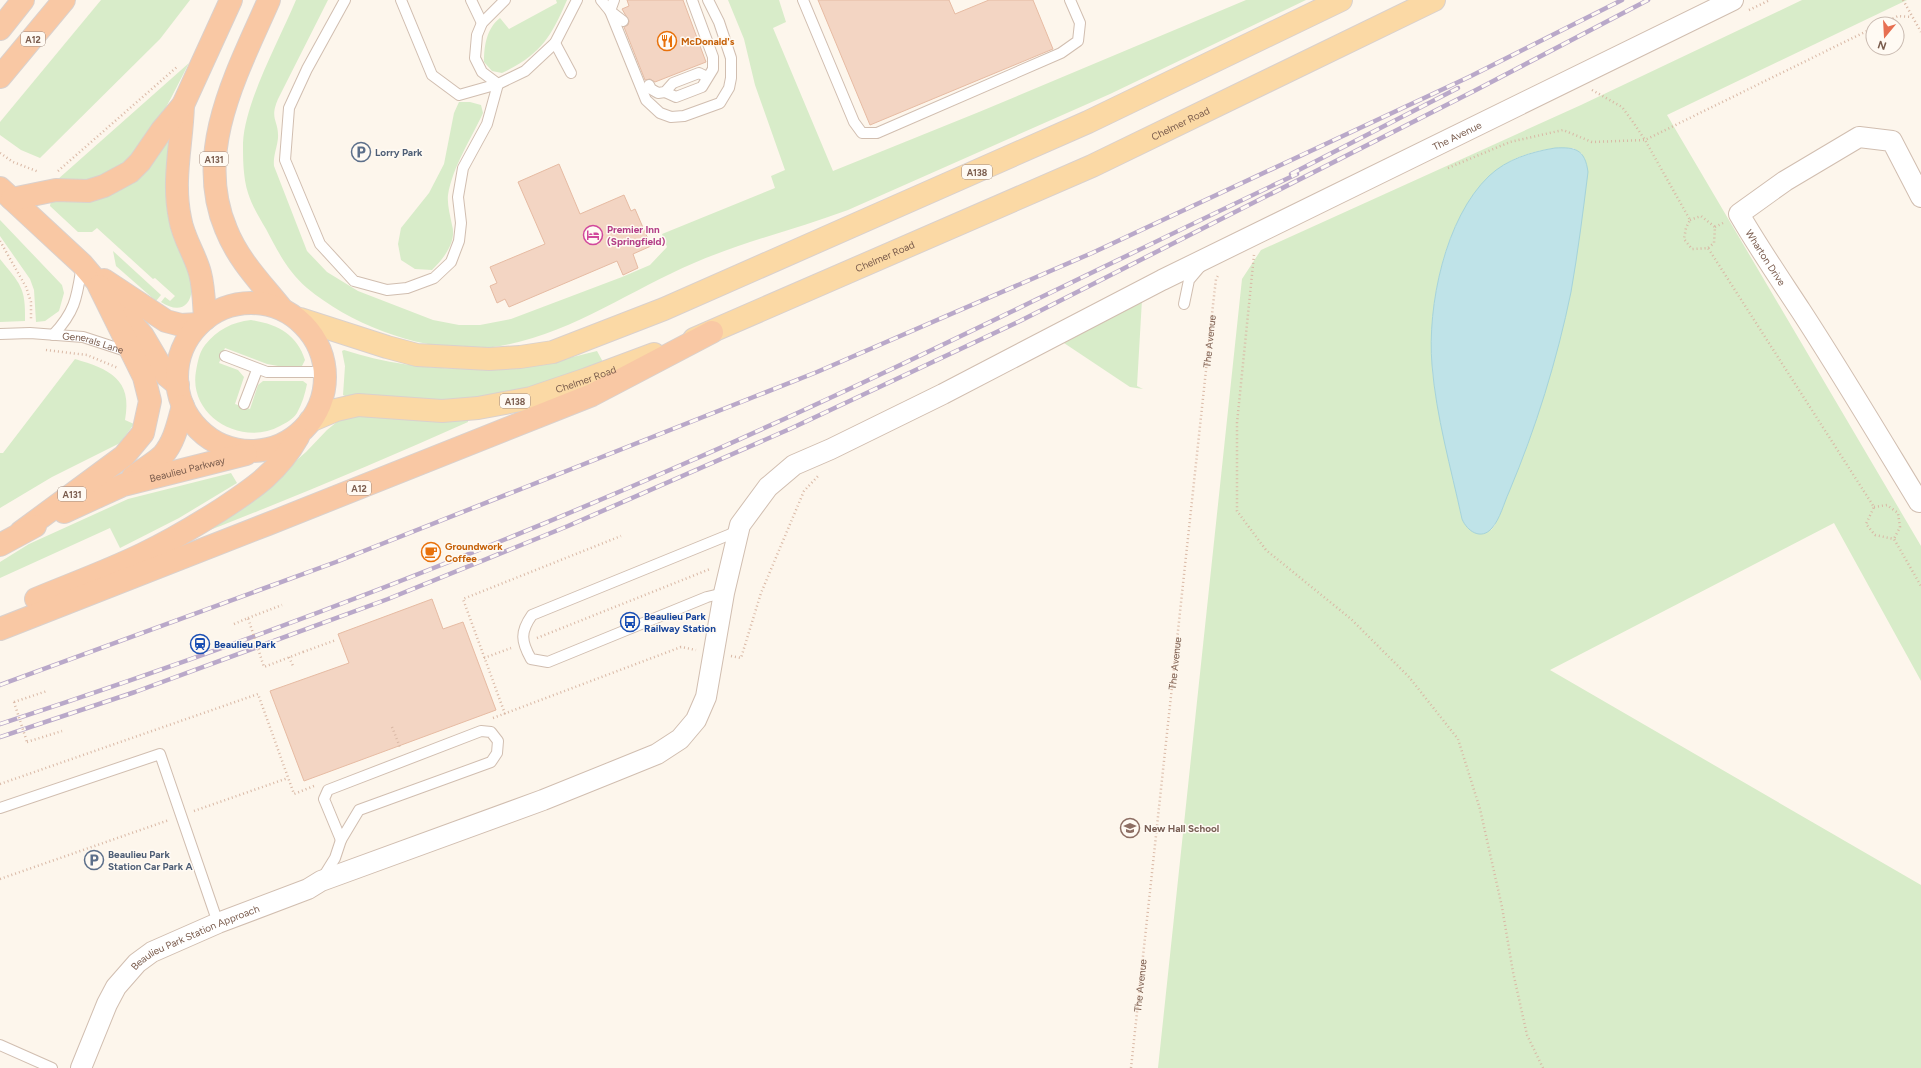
<svg xmlns="http://www.w3.org/2000/svg" width="1921" height="1068" font-family="Figtree,sans-serif">
<style>
.green{fill:#d8ecc9;fill-rule:evenodd}
.water{fill:#bfe3e8;stroke:#a5d3da}
.building{fill:#f3d5c3;stroke:#e6bba3}
.lines{fill:none;stroke-linecap:round;stroke-linejoin:round}
.service-casing{stroke:#d1beb0;stroke-width:12}
.minor-casing{stroke:#d1beb0;stroke-width:22}
.primary-casing{stroke:#dad1cd;stroke-width:24}
.trunk-casing{stroke:#dad1cd;stroke-width:24}
.path{stroke:#d9b8a5;stroke-width:2.5;stroke-dasharray:1 3;stroke-linecap:butt}
.service{stroke:#fff;stroke-width:10}
.minor{stroke:#fff;stroke-width:20}
.primary{stroke:#fbd9a5;stroke-width:22}
.trunk{stroke:#f9c8a4;stroke-width:22}
.rail-casing{stroke:#b9a8c9;stroke-width:4.5}
.rail{stroke:#fffaf3;stroke-width:3;stroke-dasharray:9;stroke-linecap:butt}
.path-bridge{stroke:#d9b8a5;stroke-width:2.5;stroke-dasharray:1 3;stroke-linecap:butt}
.labels{text-anchor:middle;dominant-baseline:central;stroke-width:3;stroke-linejoin:round;paint-order:stroke}
.shield{fill:#fffaf3;stroke:#a28b7f;stroke-width:1}
.shield-label{font-size:9px;font-weight:bold;fill:#7a5c4d}
.food-label{font-size:10px;font-weight:bold;fill:#c56008;stroke:#fffaf3;text-anchor:start}
.street-label{font-size:10px;fill:#7a5c4d;stroke:#fffaf3}
.service-label{font-size:10px;font-weight:bold;fill:#4e5e75;stroke:#fffaf3;text-anchor:start}
.hotel-label{font-size:10px;font-weight:bold;fill:#b23c85;stroke:#fffaf3;text-anchor:start}
.transit-label{font-size:10px;font-weight:bold;fill:#164399;stroke:#fffaf3;text-anchor:start}
.education-label{font-size:10px;font-weight:bold;fill:#785e54;stroke:#fffaf3;text-anchor:start}
</style>
<rect width="100%" height="100%" fill="#fdf6ec"/>
<!-- green -->
<g class="green">
<polygon points="101,0 190,0 160,39 40,158 21,150 0,135 0,122"/>
<path d="M 296,0 L 328,0 L 278,99 C 269,120 279,120 278,138 C 277,148 273,156 274,166 L 307,251 L 327,272 L 358,291 L 433,320 L 459,325 L 480,325 L 511,319 L 622,277 L 650,265 L 667,247 L 662,234 L 775,188 L 771,176 L 785,170 L 755,85 L 744,39 L 728,0 L 779,0 L 786,22 L 773,28 L 833,171 L 979,112 L 1246,0 L 1306,0 L 1110,94 L 848,210 C 797,229 745,241 694,263 C 630,290 571,334 500,346 C 436,357 356,329 307,288 C 288,272 277,250 266,229 C 259,217 252,206 248,193 C 243,177 243,159 243,143 C 245,101 279,41 296,0 Z"/>
<path d="M 556,0 L 567,0 C 550,39 541,54 502,73 L 492,71 L 484,62 C 484,45 487,28 500,18 L 509,29 L 557,3 Z"/>
<path d="M 1802,0 L 1907,0 L 1667,115 L 1921,546 L 1921,681 L 1834,523 L 1550,670 L 1921,885 L 1921,1068 L 1158,1068 L 1242,279 L 1261,250 L 1581,105 ZM 1555,148 L 1573,148 L 1582,154 L 1570,293 L 1561,334 L 1550,374 L 1528,443 L 1495,525 L 1491,530 L 1462,519 C 1455,489 1449,459 1443,430 C 1438,408 1433,386 1432,364 C 1428,300 1445,214 1496,171 C 1512,157 1534,151 1555,148 Z"/>
<path d="M 189,63 C 167,105 139,172 87,181 C 78,182 66,180 57,180 Z"/>
<path d="M 459,102 L 470,102 L 481,105 L 483,113 C 471,139 453,166 448,195 C 447,204 450,215 452,225 C 457,242 444,258 432,270 L 415,269 L 401,260 L 398,244 L 401,228 L 429,193 L 444,164 L 454,113 Z"/>
<path d="M 171,132 L 192,289 C 190,310 176,312 161,302 L 165,297 L 170,301 L 175,296 L 155,278 L 153,279 L 97,228 L 92,232 L 78,232 L 50,206 L 51,201 L 78,197 Z"/>
<polygon points="0,220 62,285 64,293 59,311 45,321 36,322 34,290 30,279 0,236"/>
<polygon points="113,251 161,295 156,301 116,266"/>
<path d="M 0,259 C 20,284 26,287 25,321 L 0,322 Z"/>
<polygon points="1143,282 1137,386 1143,389 1130,387 1046,331"/>
<path d="M 251,320 C 277,324 297,334 305,360 L 302,366 L 278,366 L 267,364 L 225,348 L 219,363 L 238,370 L 244,377 L 235,404 L 250,409 L 258,385 L 263,381 L 303,381 L 307,384 C 305,394 302,404 297,413 C 293,419 286,423 280,426 C 242,447 188,416 196,371 C 198,361 199,353 205,345 C 217,330 232,322 251,320 Z"/>
<path d="M 344,350 C 427,377 514,373 597,351 L 603,362 C 577,371 551,382 525,389 C 467,405 406,399 347,397 L 343,395 L 345,366 L 342,351 Z"/>
<path d="M 75,359 C 109,369 133,379 125,420 L 134,424 L 120,443 L 52,477 L 0,508 L 0,453 L 3,453 Z"/>
<path d="M 359,414 L 468,420 L 468,422 C 377,463 285,501 192,537 L 260,492 L 306,452 L 327,430 L 338,421 Z"/>
<polygon points="231,473 237,483 179,518 120,548 110,528 0,578 0,562 29,544 128,499"/>
</g>
<!-- water -->
<path class="water" d="M 1555,148 C 1575,147 1585,149 1588,172 C 1583,212 1578,252 1571,292 C 1557,360 1536,428 1509,492 C 1504,503 1500,519 1492,528 C 1481,541 1467,531 1462,519 C 1451,468 1436,416 1432,365 C 1427,306 1445,218 1489,176 C 1507,159 1531,152 1555,148 Z"/>
<!-- building -->
<g class="building">
<polygon points="627,0 683,0 706,62 655,82 650,79 645,80 624,27 628,25 629,21 622,9 629,6"/>
<polygon points="818,0 949,0 955,14 989,0 1033,0 1053,49 870,125"/>
<polygon points="559,164 580,214 624,195 631,211 635,209 651,246 633,254 638,268 623,275 617,261 509,307 505,299 497,303 490,286 497,283 490,267 545,244 518,182"/>
<polygon points="432,599 443,629 463,622 496,710 304,781 270,691 349,663 338,634"/>
</g>
<g class="lines">
<defs>
<g id="service">
<polyline points="345,0 307,69 289,108 285,160 320,244 354,281 387,290 407,288 434,278 451,262 459,241 461,223 458,197 463,168 487,124 498,84"/>
<polyline points="401,0 432,75 459,95 498,84"/>
<polyline points="471,0 482,23"/>
<polyline points="505,0 482,23 477,35 475,58 482,72 498,84 525,71 555,43 577,0"/>
<polyline points="601,0 610,11 646,100 660,113 671,117 684,116 720,103 729,88 731,78 731,58 719,22 708,0"/>
<polyline points="614,0 610,11 623,21"/>
<polyline points="803,0 854,122 862,133 877,133 1061,53 1078,41 1080,23 1070,0"/>
<polyline points="555,43 571,73"/>
<polyline points="649,85 651,89 658,93 665,92 673,83 699,73 707,77"/>
<polyline points="665,92 676,97 702,87 713,69 713,57 692,0"/>
<polyline points="1184,304 1189,280 1200,267"/>
<path id="s2" d="M 0,334 L 30,333 L 83,337 L 129,352"/>
<path d="M 53,335 C 76,311 77,296 82,265"/>
<polyline points="225,356 267,372 323,372"/>
<polyline points="244,404 257,370"/>
<path d="M 724,593 L 707,597 L 548,662 L 531,659 C 521,641 520,632 532,615 L 731,534 L 737,528"/>
<polygon points="481,731 491,732 498,741 497,753 491,762 359,810 341,840 324,799 328,790"/>
<polyline points="0,808 160,754 218,923"/>
<polyline points="322,879 335,858 341,840"/>
<polyline points="0,1045 52,1068"/>
</g>
<g id="minor">
<path id="s3" d="M 1921,197 L 1892,141 L 1859,137 L 1785,181 L 1739,214 C 1758,247 1780,279 1801,311 C 1842,374 1880,438 1919,502 L 1921,501"/>
<path id="s4" d="M 81,1068 L 107,1004 L 116,987 L 137,963 L 152,952 L 218,923 L 308,889 L 321,881 L 543,800 L 615,771 L 657,754 L 680,739 L 696,720 L 706,697 L 724,593 L 740,525 L 768,487 L 794,465 L 831,449 L 943,394 L 1162,280 L 1733,0"/>
</g>
<g id="primary">
<polyline points="300,319 387,347 417,355 489,359 520,357 553,352 664,309 1088,122 1341,0"/>
<path id="s5" d="M 694,339 L 1092,166 L 1434,0"/>
<path id="s6" d="M 310,421 L 336,410 L 358,405 L 442,411 L 478,408 L 531,398 L 587,379 L 654,354"/>
</g>
<g id="trunk">
<path d="M 269,0 C 238,71 193,151 226,229 C 238,260 262,284 282,309"/>
<polyline points="0,29 23,0"/>
<polyline points="0,77 64,0"/>
<path d="M 183,105 C 182,143 172,180 180,218 C 183,238 195,254 200,273 C 204,288 204,304 205,319"/>
<polyline points="0,188 82,264 143,336 166,375 178,385"/>
<polyline points="12,199 56,190 88,191 104,186 130,172 140,162 162,130 183,105 231,0"/>
<polyline points="104,280 166,321 181,325 199,324"/>
<circle cx="251" cy="377" r="74"/>
<path d="M 133,477 C 142,470 155,463 163,455 C 175,441 178,423 183,406"/>
<path id="s7" d="M 64,512 L 123,485 L 246,454"/>
<polyline points="21,532 124,456 143,433 150,401 144,377 99,286"/>
<polyline points="0,545 35,526"/>
<path d="M 36,599 C 72,584 108,571 143,554 C 170,541 197,525 222,509 C 254,488 279,471 298,437"/>
<polyline points="0,629 268,524 592,395 712,332"/>
</g>
</defs>
<!-- service casing -->
<use href="#service" class="service-casing"/>
<!-- minor casing -->
<use href="#minor" class="minor-casing"/>
<!-- primary casing -->
<use href="#primary" class="primary-casing"/>
<!-- trunk casing -->
<use href="#trunk" class="trunk-casing"/>
<!-- path -->
<g class="path">
<polyline points="1903,0 1921,32"/>
<polyline points="1749,10 1770,0"/>
<polyline points="1882,24 1898,16 1912,17"/>
<polyline points="1592,90 1622,107 1633,122 1645,140 1690,220 1686,228 1684,239 1692,249 1708,248 1874,507 1866,524 1875,535 1894,539 1921,586"/>
<polyline points="0,153 13,162 39,172"/>
<polyline points="1448,168 1510,142 1563,130 1592,142 1645,140 1873,28"/>
<polyline points="58,171 178,66"/>
<polyline points="1690,220 1701,216 1715,227 1714,243 1708,248"/>
<polyline points="1715,227 1723,223"/>
<polyline points="0,241 26,287 31,302 31,320"/>
<polyline points="1254,255 1237,423 1237,511 1266,550 1351,619 1409,677 1458,739 1480,809 1502,907 1513,972 1527,1035 1543,1068"/>
<polyline points="46,350 87,355 118,368"/>
<polyline points="1874,507 1887,505 1898,513 1900,527 1894,539"/>
<polyline points="248,618 282,605"/>
<polyline points="537,638 710,569"/>
<polyline points="303,652 336,640"/>
<polyline points="731,656 741,658 761,593 804,491 819,475"/>
<polyline points="289,657 293,666"/>
<polyline points="484,658 511,648"/>
<polyline points="14,702 47,691"/>
<polyline points="505,714 463,599 621,536"/>
<polyline points="493,718 681,647 696,650"/>
<polyline points="392,727 400,747"/>
<polyline points="27,742 62,731"/>
<polyline points="0,784 258,694 294,794 314,786"/>
<polyline points="194,811 288,778"/>
<polyline points="0,879 169,820"/>
<path id="s1" d="M 1131,1068 L 1213,305 L 1216,279 L 1219,274"/>
</g>
<!-- service -->
<use href="#service" class="service"/>
<!-- minor -->
<use href="#minor" class="minor"/>
<!-- primary -->
<use href="#primary" class="primary"/>
<!-- trunk -->
<use href="#trunk" class="trunk"/>
<defs>
<g id="rail">
<polyline points="1291,174 1458,88"/>
<polyline points="0,685 336,562 817,372 1092,253 1469,77 1622,0"/>
<path d="M 0,724 C 233,648 463,561 688,462 C 894,372 1094,270 1297,174"/>
<polyline points="0,737 135,692 388,599 568,526 792,428 1020,321 1476,90 1648,0"/>
</g>
</defs>
<!-- rail casing -->
<use href="#rail" class="rail-casing"/>
<!-- rail -->
<use href="#rail" class="rail"/>
<!-- path-bridge -->
<g class="path-bridge">
<polyline points="234,624 248,618 264,667 303,652"/>
<polyline points="14,702 27,742"/>
</g>
</g>
<!-- icons -->
<defs>
<symbol id="restaurant-ring" viewBox="-11 -11 22 22"><circle r="9.5" fill="#fffaf3" stroke="#e8710a" stroke-width="1.5"/><path d="M-5-6h1v4h1v-4h1v4h1v-4h1v5L-1.5 .5V6h-2V.5L-5-1ZM5-6V6H3V1.5H1.5Q1.5-4 5-6Z" fill="#e8710a"/></symbol>
<symbol id="parking-ring" viewBox="-11 -11 22 22"><circle r="9.5" fill="#fffaf3" stroke="#5c6f8a" stroke-width="1.5"/><path d="M-3.5-5.5H1a3.5 3.5 0 0 1 0 7H-1V5.5H-3.5ZM-1-3.4V-.6H.8a1.4 1.4 0 0 0 0-2.8Z" fill="#5c6f8a"/></symbol>
<symbol id="hotel-ring" viewBox="-11 -11 22 22"><circle r="9.5" fill="#fffaf3" stroke="#d1479c" stroke-width="1.5"/><path d="M-6-4.5h1.5V1H6V5H4.5V3h-9V5H-6ZM-4 0a1.8 1.8 0 1 1 3.6 0ZM.5 0V-2.5h3Q6-2.5 6 0Z" fill="#d1479c"/></symbol>
<symbol id="cafe-ring" viewBox="-11 -11 22 22"><circle r="9.5" fill="#fffaf3" stroke="#e8710a" stroke-width="1.5"/><path d="M-5.5-4.5H6V0H3Q3 3.5 0 3.5H-2.5Q-5.5 3.5-5.5 0ZM3-3.2v2h1.7v-2ZM-6 4.5H4V6H-6Z" fill="#e8710a"/></symbol>
<symbol id="bus-ring" viewBox="-11 -11 22 22"><circle r="9.5" fill="#fffaf3" stroke="#1a4fb4" stroke-width="1.5"/><path d="M-5-6H5V4H4V6H2V4H-2V6H-4V4H-5ZM-3.5-4V0h7V-4ZM-3.5 1.2v1.5H-2V1.2ZM2 1.2v1.5H3.5V1.2Z" fill="#1a4fb4"/></symbol>
<symbol id="station-ring" viewBox="-11 -11 22 22"><circle r="9.5" fill="#fffaf3" stroke="#1a4fb4" stroke-width="1.5"/><path d="M-3-6H3Q5-6 5-4V2Q5 4 3 4L4.5 6H3L1.5 4h-3L-3 6H-4.5L-3 4Q-5 4-5 2V-4Q-5-6-3-6ZM-3.5-4v3h7v-3ZM-3.5 1v1.5H-2V1ZM2 1v1.5H3.5V1Z" fill="#1a4fb4"/></symbol>
<symbol id="school-ring" viewBox="-11 -11 22 22"><circle r="9.5" fill="#fffaf3" stroke="#8d6e63" stroke-width="1.5"/><path d="M0-5L7-2L0 1L-7-2ZM-4 1L0 2.5L4 1V4Q0 6-4 4Z" fill="#8d6e63"/></symbol>
</defs>
<g fill-rule="evenodd">
<use href="#restaurant-ring" x="656" y="30" width="22" height="22"/>
<use href="#parking-ring" x="350" y="141" width="22" height="22"/>
<use href="#hotel-ring" x="582" y="224" width="22" height="22"/>
<use href="#cafe-ring" x="420" y="541" width="22" height="22"/>
<use href="#bus-ring" x="619" y="611" width="22" height="22"/>
<use href="#station-ring" x="189" y="633" width="22" height="22"/>
<use href="#school-ring" x="1119" y="817" width="22" height="22"/>
<use href="#parking-ring" x="83" y="849" width="22" height="22"/>
</g>
<g class="labels">
<!-- shield labels -->
<g class="shield">
<rect x="21" y="32" width="24" height="14" rx="3"/>
<rect x="200" y="152" width="28" height="14" rx="3"/>
<rect x="962" y="165" width="30" height="14" rx="3"/>
<rect x="500" y="394" width="30" height="14" rx="3"/>
<rect x="347" y="481" width="24" height="14" rx="3"/>
<rect x="58" y="487" width="28" height="14" rx="3"/>
</g>
<g class="shield-label">
<text x="33" y="39">A12</text>
<text x="214" y="159">A131</text>
<text x="977" y="172">A138</text>
<text x="515" y="401">A138</text>
<text x="359" y="488">A12</text>
<text x="72" y="494">A131</text>
</g>
<!-- food labels -->
<g class="food-label">
<text x="681" y="41">McDonald's</text>
<text x="445" y="546">Groundwork<tspan x="445" dy="12">Coffee</tspan></text>
</g>
<!-- street labels -->
<g class="street-label">
<text stroke="none"><textPath href="#s5" startOffset="532">Chelmer Road</textPath></text>
<text stroke="none"><textPath href="#s4" startOffset="1756">The Avenue</textPath></text>
<text stroke="none"><textPath href="#s5" startOffset="208">Chelmer Road</textPath></text>
<text stroke="none"><textPath href="#s3" startOffset="290">Wharton Drive</textPath></text>
<text stroke="none"><textPath href="#s1" startOffset="731">The Avenue</textPath></text>
<text stroke="none"><textPath href="#s2" startOffset="94">Generals Lane</textPath></text>
<text stroke="none"><textPath href="#s6" startOffset="283">Chelmer Road</textPath></text>
<text stroke="none"><textPath href="#s7" startOffset="131">Beaulieu Parkway</textPath></text>
<text stroke="none"><textPath href="#s1" startOffset="407">The Avenue</textPath></text>
<text stroke="none"><textPath href="#s4" startOffset="184">Beaulieu Park Station Approach</textPath></text>
<text stroke="none"><textPath href="#s1" startOffset="83">The Avenue</textPath></text>
</g>
<!-- service labels -->
<g class="service-label">
<text x="375" y="152">Lorry Park</text>
<text x="108" y="854">Beaulieu Park<tspan x="108" dy="12">Station Car Park A</tspan></text>
</g>
<!-- hotel labels -->
<g class="hotel-label">
<text x="607" y="229">Premier Inn<tspan x="607" dy="12">(Springfield)</tspan></text>
</g>
<!-- transit labels -->
<g class="transit-label">
<text x="644" y="616">Beaulieu Park<tspan x="644" dy="12">Railway Station</tspan></text>
<text x="214" y="644">Beaulieu Park</text>
</g>
<!-- education labels -->
<g class="education-label">
<text x="1144" y="828">New Hall School</text>
</g>
</g>
<!-- north arrow -->
<g transform="translate(1885 36) rotate(198)"><circle r="19" fill="#fffaf3" stroke="#cabbb1"/>
<path d="M0-3L7 15L0 10L-7 15Z" fill="#e76f51"/>
<text y="-6" font-size="11" font-weight="bold" text-anchor="middle" fill="#7a5c4d">N</text>
</g>
</svg>
